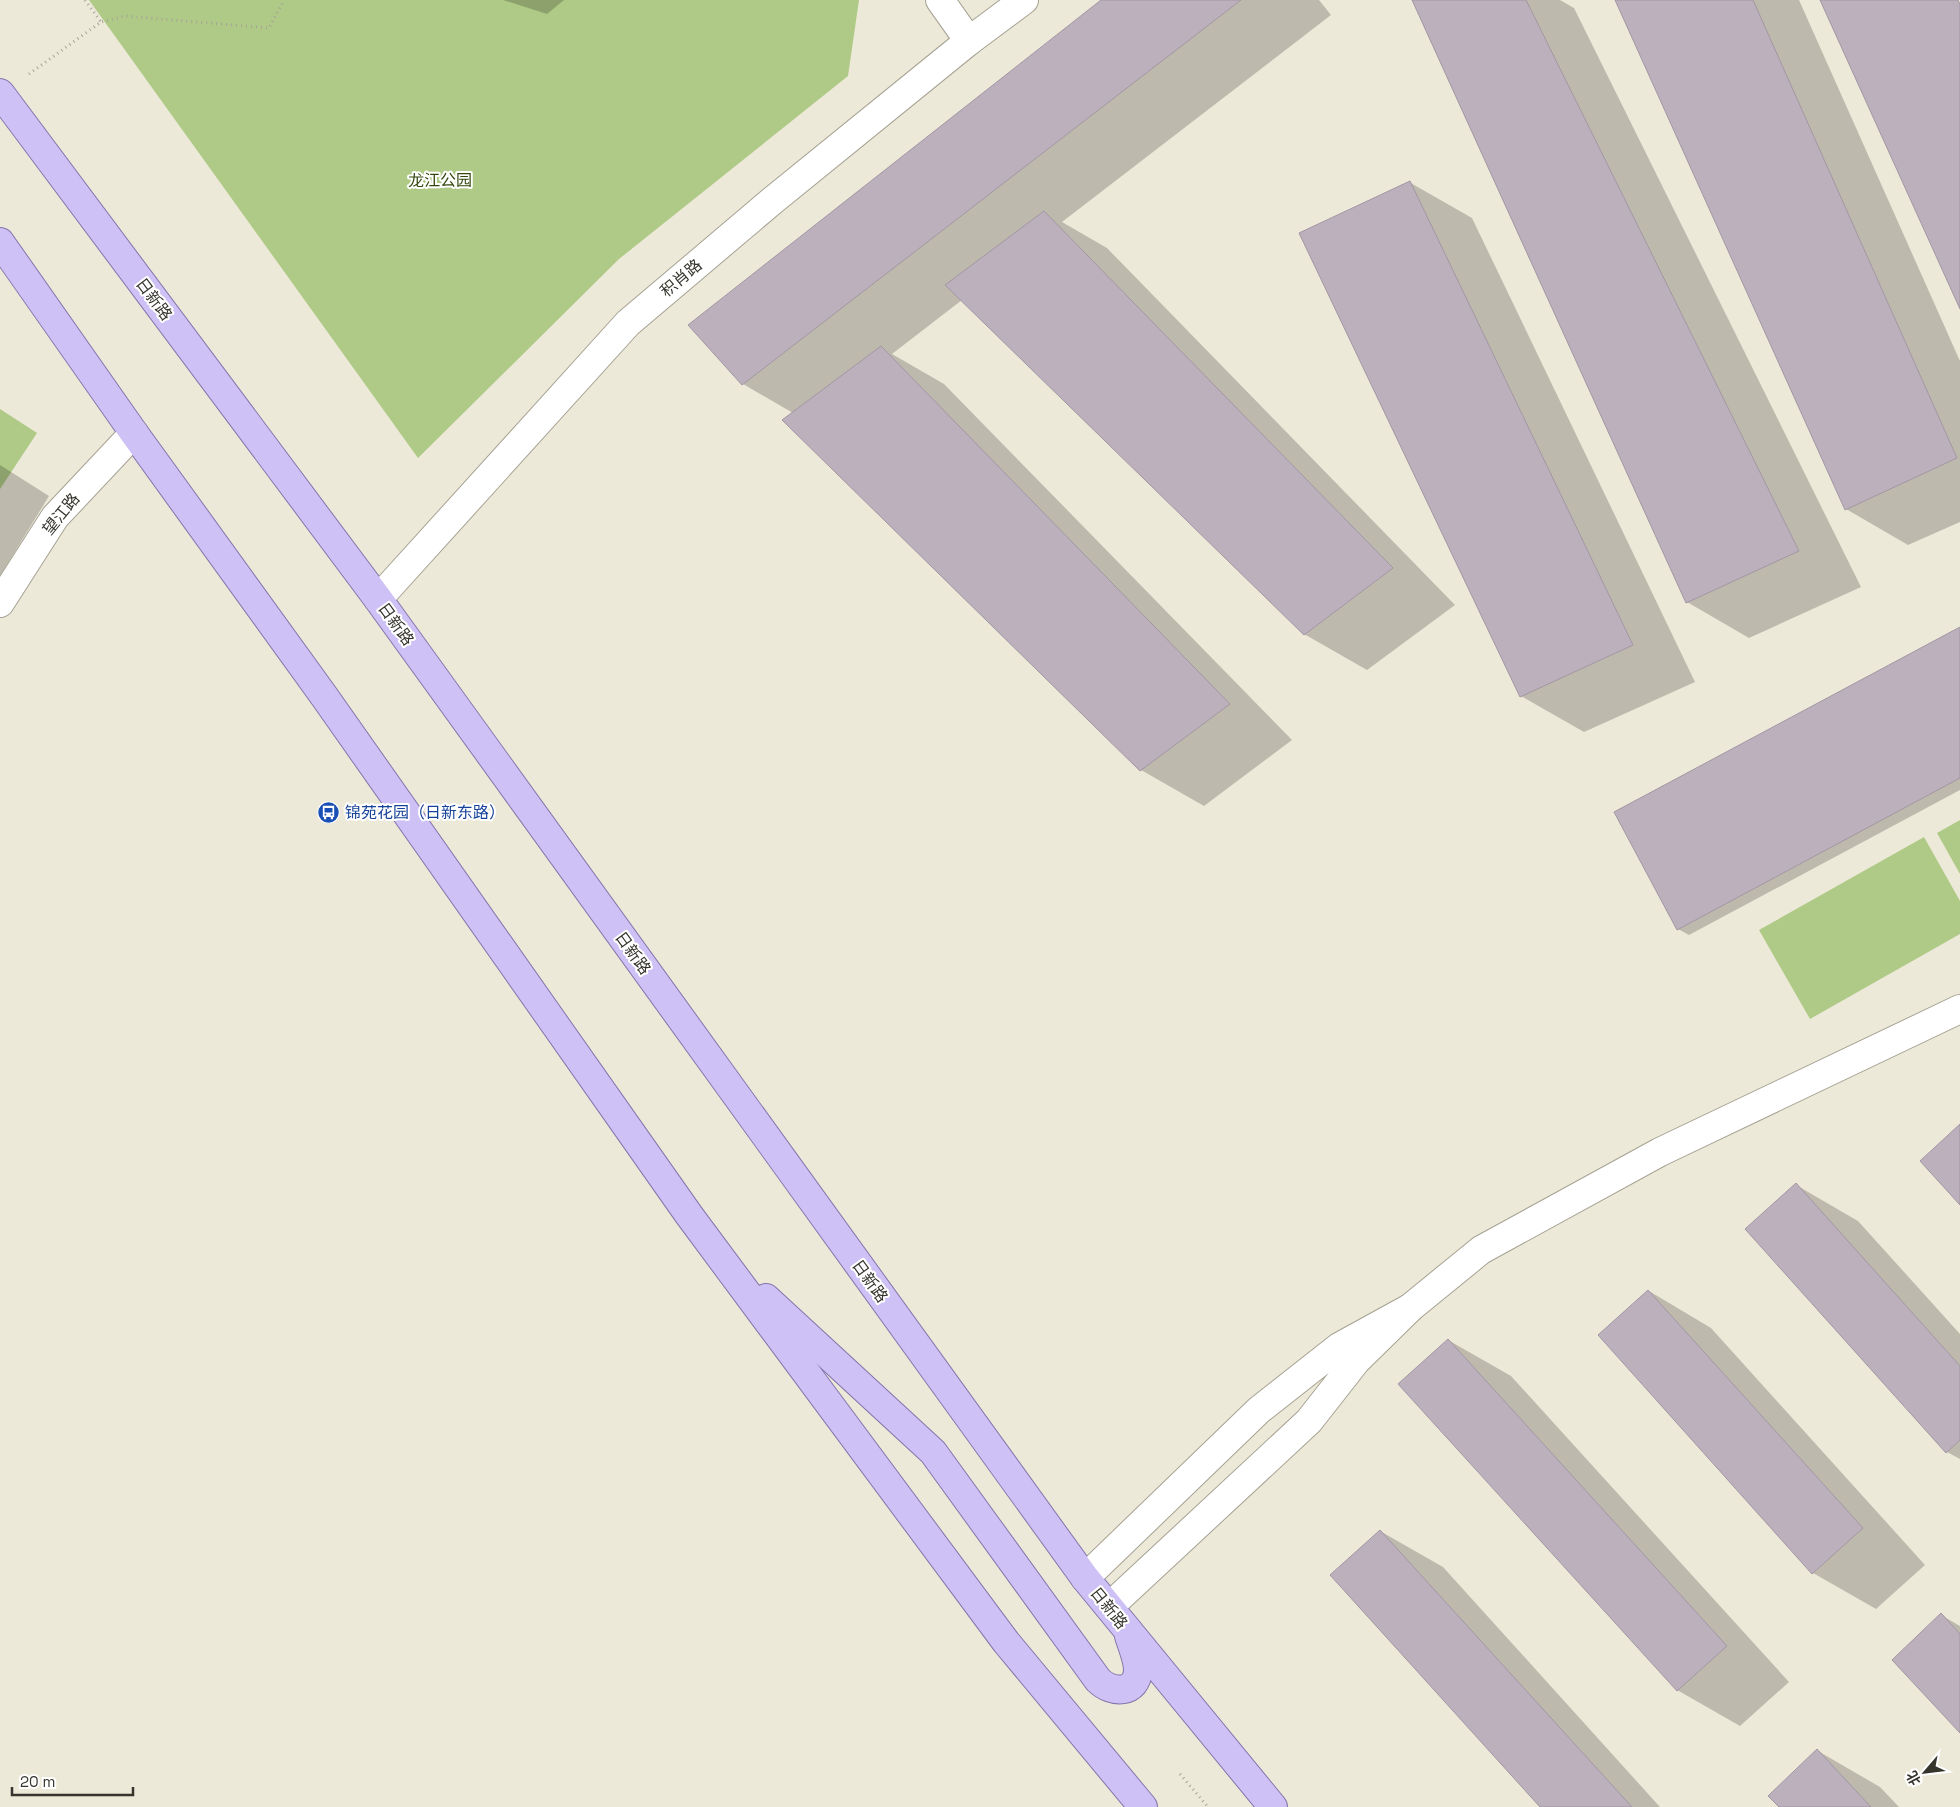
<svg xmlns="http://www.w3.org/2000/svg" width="1960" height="1807" font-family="'Space Grotesk','Noto Sans SC',sans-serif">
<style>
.green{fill:#afca86}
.shadow{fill:#0003}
.building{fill:#bcb0bd;stroke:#a296a3}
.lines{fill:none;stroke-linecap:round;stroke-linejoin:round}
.minor-casing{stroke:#a6a293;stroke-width:30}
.major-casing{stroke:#8375ab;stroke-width:30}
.path{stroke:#a7a498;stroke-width:3;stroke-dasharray:1 4;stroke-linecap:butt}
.minor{stroke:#fff;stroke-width:28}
.major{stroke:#cec1f5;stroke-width:28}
.labels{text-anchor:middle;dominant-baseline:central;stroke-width:4;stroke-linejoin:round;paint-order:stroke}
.park-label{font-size:16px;fill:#33460c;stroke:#fff}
.street-label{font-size:16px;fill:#35342d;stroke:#fff}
.transit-label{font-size:16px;fill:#164399;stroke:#fff;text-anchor:start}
</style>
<rect width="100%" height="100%" fill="#ede9d9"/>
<!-- green -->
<g class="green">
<polygon points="89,0 859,0 848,76 619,259 418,458"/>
<polygon points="0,409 37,433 0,489"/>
<polygon points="1960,820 1960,874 1937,833"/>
<polygon points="1924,837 1960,901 1960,934 1810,1019 1759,930"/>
</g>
<!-- shadow -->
<g class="shadow">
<polygon points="503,0 564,0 547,14"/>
<polygon points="1103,0 1319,0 1331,15 1062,222 1107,248 1455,605 1367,670 1304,634 962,300 892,354 944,384 1292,740 1204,806 1141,770 793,413 743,384"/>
<polygon points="1416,0 1560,0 1574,8 1861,587 1749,638 1687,602"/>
<polygon points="1616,0 1799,0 1960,361 1960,522 1908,545 1846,509"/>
<polygon points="1409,182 1472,218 1695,682 1584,732 1521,696"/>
<polygon points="0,465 49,496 0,576"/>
<polygon points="1960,628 1960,790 1689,935 1678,929"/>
<polygon points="1796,1185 1858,1221 1960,1334 1960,1459 1947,1452"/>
<polygon points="1649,1291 1711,1328 1925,1565 1876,1609 1813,1573"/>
<polygon points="1448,1340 1511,1376 1789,1682 1740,1726 1677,1690"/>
<polygon points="1380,1531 1443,1567 1660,1807 1542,1807"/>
<polygon points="1941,1615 1960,1626 1960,1731"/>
<polygon points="1818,1751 1880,1787 1899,1807 1780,1807"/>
</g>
<!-- building -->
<g class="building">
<polygon points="1101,0 1241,0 742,385 688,325"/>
<polygon points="1412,0 1526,0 1799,551 1686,603"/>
<polygon points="1615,0 1753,0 1957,458 1845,510"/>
<polygon points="1820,0 1958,0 1960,4 1960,309"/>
<polygon points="1410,181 1633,645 1520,697 1299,233"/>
<polygon points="1044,211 1393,568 1304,635 945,285"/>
<polygon points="881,346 1230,704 1140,771 782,420"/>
<polygon points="1960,627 1960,778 1677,930 1614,812"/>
<polygon points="1960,1124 1960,1205 1920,1161"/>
<polygon points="1796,1183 1960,1366 1960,1440 1946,1453 1745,1229"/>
<polygon points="1648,1290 1863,1528 1812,1574 1598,1335"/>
<polygon points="1448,1339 1727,1646 1677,1691 1398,1384"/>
<polygon points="1380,1530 1632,1807 1540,1807 1330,1575"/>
<polygon points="1941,1613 1960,1634 1960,1733 1892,1660"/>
<polygon points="1817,1749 1871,1807 1779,1807 1768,1796"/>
</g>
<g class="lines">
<defs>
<g id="minor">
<polyline points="940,0 969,41"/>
<polyline points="378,599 628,323 772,201 969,41 1024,0"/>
<polyline points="0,603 55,517 134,433"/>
<polyline points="1410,1308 1481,1250 1660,1152 1960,1009"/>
<polyline points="1085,1578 1259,1410 1339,1347 1410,1308 1356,1361 1309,1421 1109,1607"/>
</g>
<g id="major">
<polyline points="0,93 378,599 1085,1578 1273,1807"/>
<polyline points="0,242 134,433 324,696 689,1215 1006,1642 1143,1807"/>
<path d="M 766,1298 L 933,1452 L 1098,1680 C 1112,1694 1137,1694 1138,1670 C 1138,1659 1132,1646 1129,1636"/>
</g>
</defs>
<!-- minor casing -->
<use href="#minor" class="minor-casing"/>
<!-- major casing -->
<use href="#major" class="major-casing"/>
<!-- path -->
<g class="path">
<polyline points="85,0 101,22"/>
<polyline points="29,74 101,22 126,16 269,28 284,0"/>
<polyline points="1180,1774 1208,1807"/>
</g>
<!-- minor -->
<use href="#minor" class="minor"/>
<!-- major -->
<use href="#major" class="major"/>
</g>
<!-- icons -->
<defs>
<symbol id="bus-disc" viewBox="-11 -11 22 22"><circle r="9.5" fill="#1a4fb4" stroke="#fff"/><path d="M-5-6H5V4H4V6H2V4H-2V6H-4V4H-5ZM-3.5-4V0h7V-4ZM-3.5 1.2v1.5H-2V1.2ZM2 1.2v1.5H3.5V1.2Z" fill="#fff"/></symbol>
</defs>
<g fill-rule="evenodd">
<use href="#bus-disc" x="316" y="800" width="25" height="25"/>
</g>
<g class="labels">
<!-- park labels -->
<g class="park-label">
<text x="440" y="180">龙江公园</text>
</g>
<!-- street labels -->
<g class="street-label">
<text transform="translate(681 278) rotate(-40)">积肖路</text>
<text transform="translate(154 299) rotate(53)">日新路</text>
<text transform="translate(61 514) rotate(-51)">望江路</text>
<text transform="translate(396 624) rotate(54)">日新路</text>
<text transform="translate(633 953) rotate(54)">日新路</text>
<text transform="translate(870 1281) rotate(54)">日新路</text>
<text transform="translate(1109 1608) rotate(51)">日新路</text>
</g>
<!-- transit labels -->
<g class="transit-label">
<text x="345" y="812">锦苑花园（日新东路）</text>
</g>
</g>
<!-- north arrow -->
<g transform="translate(1925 1772) rotate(242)" stroke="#ffffff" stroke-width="4" paint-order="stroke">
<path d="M0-4L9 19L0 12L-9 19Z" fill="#35342d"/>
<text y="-8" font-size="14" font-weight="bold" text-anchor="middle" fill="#35342d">北</text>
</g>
<!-- scale -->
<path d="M12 1787v8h121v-8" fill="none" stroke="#35342d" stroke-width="2.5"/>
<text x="20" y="1787" font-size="15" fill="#35342d" stroke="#ffffff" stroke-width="4" paint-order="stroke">20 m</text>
</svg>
